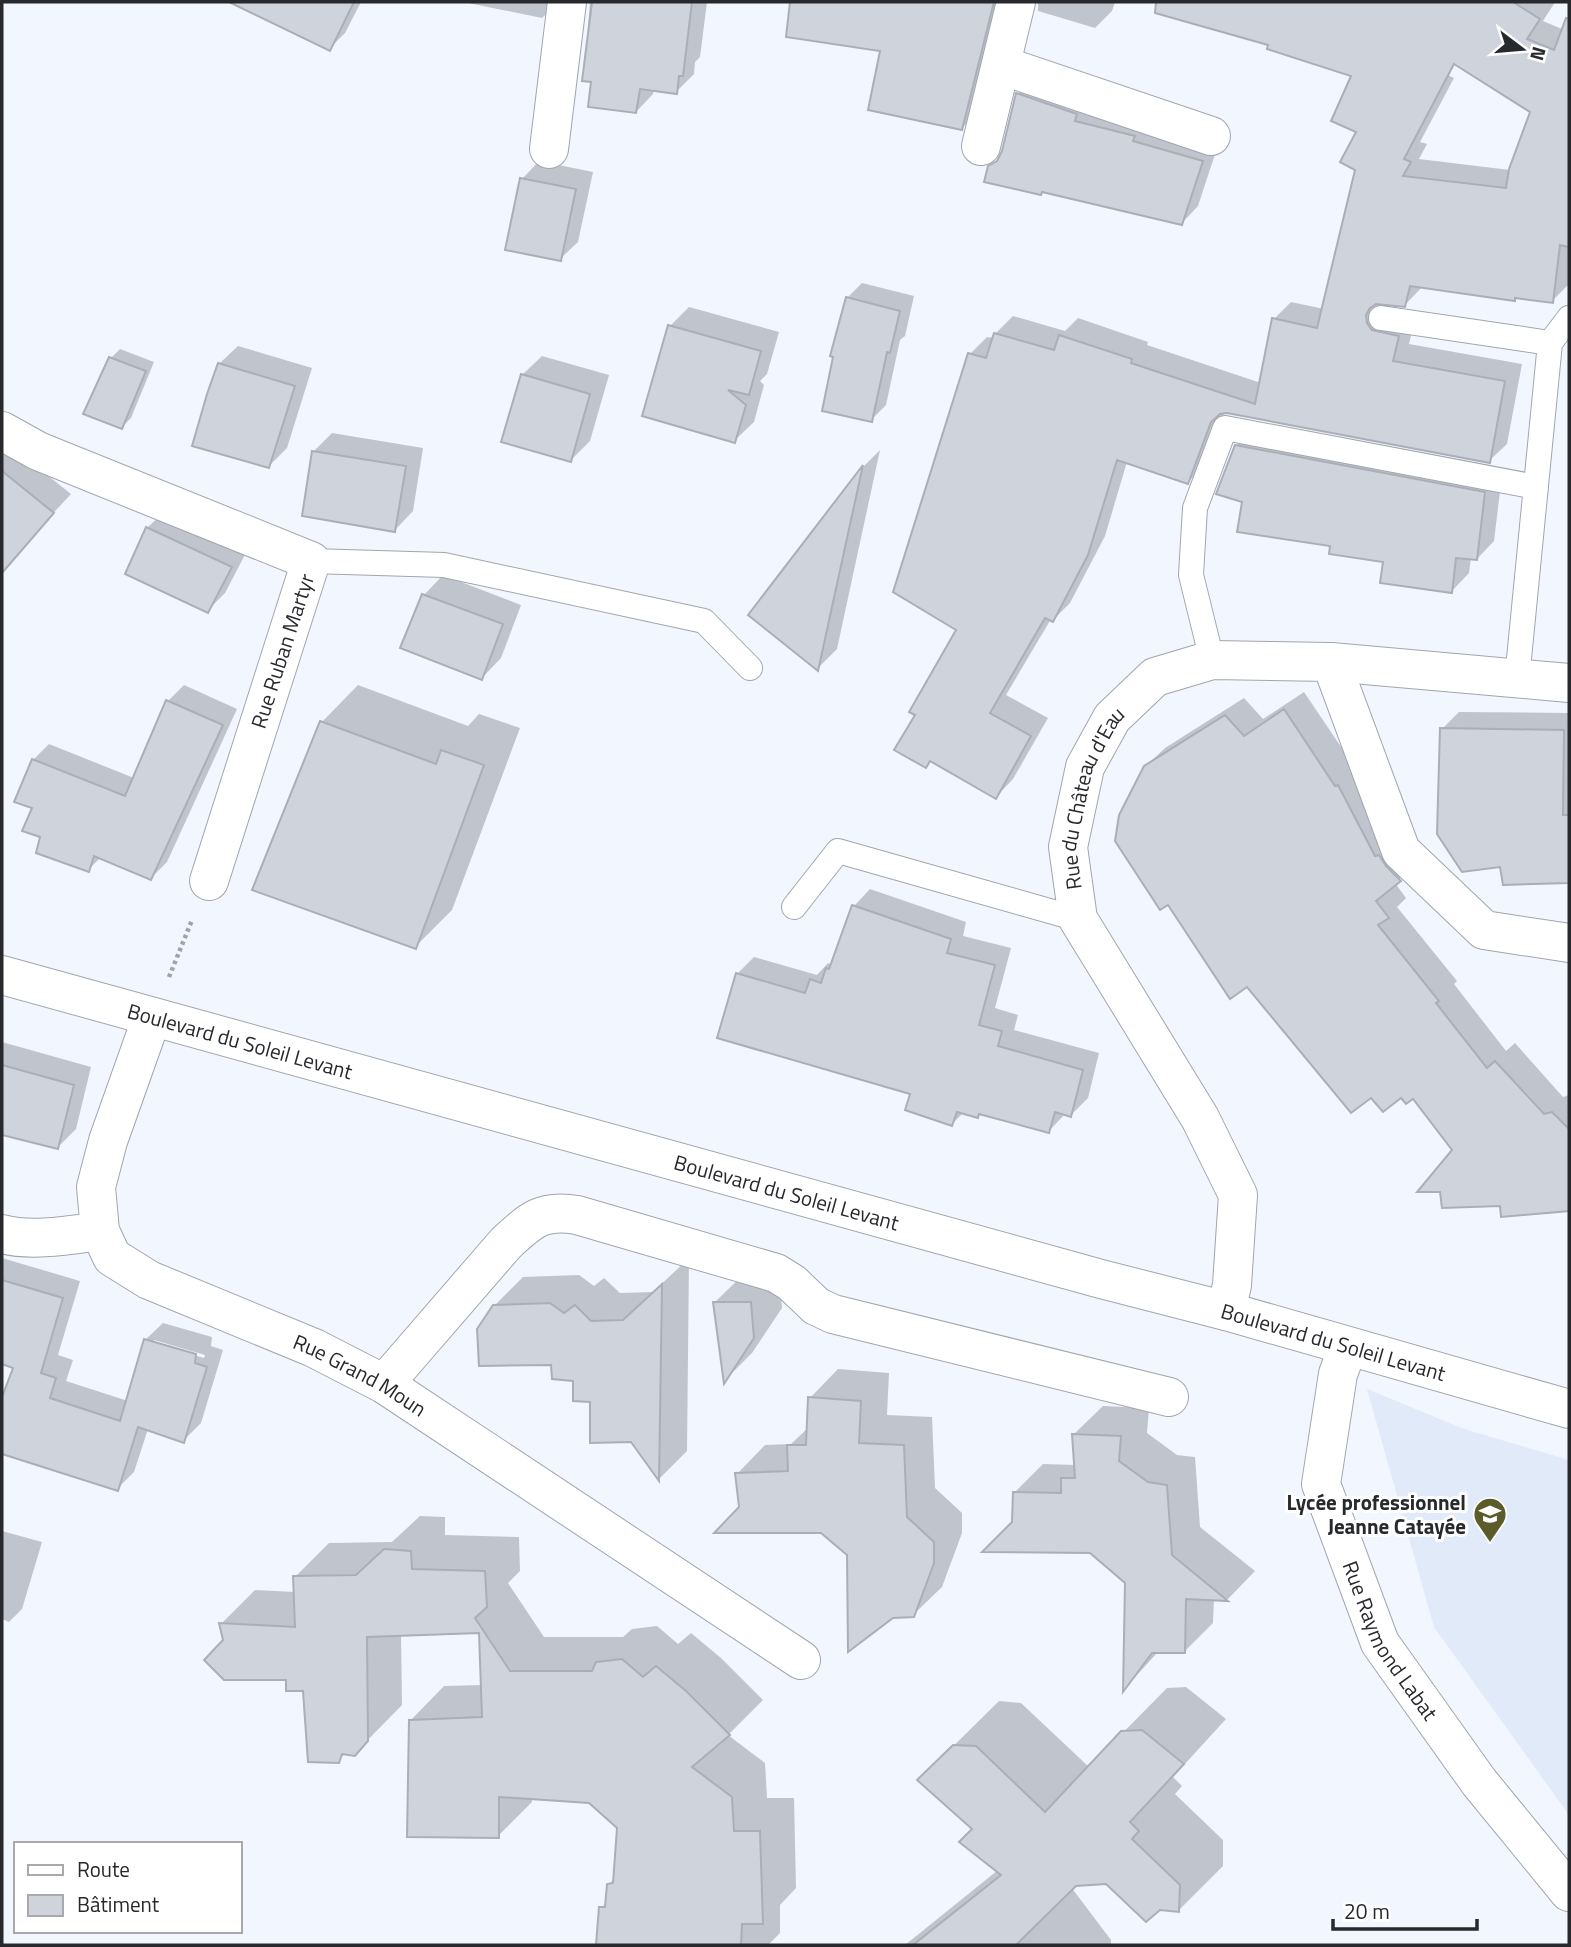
<svg xmlns="http://www.w3.org/2000/svg" width="1571" height="1947" font-family="'Titillium Web',sans-serif">
<style>
.built{fill:#e0eaf9}
.shadow{fill:#0003;fill-rule:evenodd}
.building{fill:#cfd4dc;stroke:#aaafb7;stroke-width:2;fill-rule:evenodd}
.lines{fill:none;stroke-linecap:round;stroke-linejoin:round}
.lane-casing{stroke:#a1a6ae;stroke-width:26}
.street-casing{stroke:#a1a6ae;stroke-width:40}
.secondary-casing{stroke:#a1a6ae;stroke-width:40}
.path{stroke:#9fa3a9;stroke-width:4.5;stroke-dasharray:3.5 3.5;stroke-linecap:butt}
.lane{stroke:#fff;stroke-width:24}
.street{stroke:#fff;stroke-width:38}
.secondary{stroke:#fff;stroke-width:38}
.labels{text-anchor:middle;dominant-baseline:central;stroke-width:6;stroke-linejoin:round;paint-order:stroke}
.street-label{font-size:21px;fill:#28292d;stroke:#fff}
.poi-label{font-size:21px;font-weight:bold;fill:#28292d;stroke:#fff;text-anchor:end}
</style>
<rect width="100%" height="100%" fill="#f1f6ff"/>
<!-- built -->
<polygon class="built" points="1367,1389 1464,1429 1569,1460 1569,1815 1434,1627"/>
<!-- shadow -->
<g class="shadow">
<polygon points="294,2 361,2 345,33 329,49 281,26"/>
<polygon points="463,2 559,2 542,18"/>
<polygon points="590,2 707,2 700,57 695,62 694,74 676,92 654,89 653,94 636,112 593,80 591,27 588,27"/>
<polygon points="794,2 1006,2 979,111 962,128 882,50 791,11"/>
<polygon points="1038,2 1115,2 1112,11 1095,28 1038,11"/>
<path d="M 1154,2 L 1459,2 L 1452,29 L 1471,2 L 1555,2 L 1543,21 L 1569,32 L 1569,284 L 1552,301 L 1422,287 L 1405,305 L 1384,302 L 1389,312 L 1415,319 L 1409,344 L 1522,364 L 1507,444 L 1489,461 L 1227,412 L 1224,413 L 1205,465 L 1188,482 L 1127,462 L 1105,536 L 1070,603 L 1053,620 L 1051,619 L 1006,695 L 1048,718 L 1013,779 L 996,797 L 932,760 L 926,766 L 917,714 L 958,629 L 970,354 L 987,337 L 994,338 L 995,334 L 1013,316 L 1065,331 L 1078,318 L 1148,342 L 1147,345 L 1261,383 L 1274,319 L 1291,302 L 1324,309 L 1357,169 L 1359,131 L 1353,75 L 1270,44 L 1199,15 ZM 1444,56 L 1532,112 L 1510,170 L 1419,159 L 1427,144 L 1420,142 L 1454,78 L 1439,71 Z"/>
<polygon points="1034,78 1218,145 1198,206 1182,223 990,167 1002,155 1018,94"/>
<polygon points="539,161 593,172 578,242 560,259 522,179"/>
<polygon points="862,283 914,296 905,336 900,340 886,405 871,420 847,298"/>
<polygon points="689,307 779,332 767,374 760,381 764,385 754,422 734,441 670,326"/>
<polygon points="238,346 312,368 287,448 269,466 194,445 220,363"/>
<polygon points="120,349 154,362 131,418 122,427 111,358"/>
<polygon points="542,356 609,375 590,441 571,460 522,375"/>
<polygon points="1254,428 1502,475 1494,541 1477,559 1471,558 1469,573 1452,591 1385,561 1332,545 1244,501 1236,446"/>
<polygon points="332,433 423,448 413,511 395,530 313,452"/>
<polygon points="2,439 71,494 19,550 2,536"/>
<polygon points="880,450 837,649 818,668 750,615 864,466"/>
<polygon points="165,511 248,549 225,593 207,611 147,528"/>
<polygon points="443,575 521,605 501,658 482,678 424,595"/>
<polygon points="184,685 237,709 167,862 151,878 101,857 88,870 34,807 33,760 49,744 134,778 168,701"/>
<polygon points="358,685 468,726 479,714 520,728 452,910 415,947 322,722"/>
<polygon points="1304,692 1418,861 1395,883 1406,898 1397,907 1457,981 1454,984 1506,1051 1515,1043 1563,1097 1569,1095 1569,1210 1503,1215 1502,1204 1454,1150 1413,1097 1372,1095 1145,767 1165,748 1244,698 1263,719"/>
<polygon points="1459,712 1569,713 1569,881 1504,883 1502,865 1442,729"/>
<polygon points="870,889 966,922 963,936 1011,948 995,1008 1018,1015 1014,1030 1099,1053 1088,1098 1071,1115 1066,1113 1049,1131 981,1112 978,1116 964,1112 952,1124 912,1092 737,974 754,957 817,975 828,963 833,965 854,906"/>
<polygon points="2,1042 91,1067 76,1129 58,1147 2,1133"/>
<path d="M 2,1258 L 80,1281 L 58,1355 L 73,1360 L 66,1381 L 128,1401 L 145,1340 L 163,1323 L 212,1337 L 211,1346 L 223,1350 L 201,1423 L 183,1441 L 148,1429 L 134,1472 L 117,1489 L 2,1452 L 2,1434 L 10,1406 L 2,1404 L 2,1402 L 15,1368 L 2,1364 ZM 154,1340 L 205,1355 L 204,1358 L 154,1344 Z"/>
<polygon points="689,1258 687,1451 660,1478 632,1441 592,1400 575,1379 553,1363 494,1306 523,1277 579,1275 594,1286 604,1278 620,1293 653,1292"/>
<polygon points="744,1274 779,1274 782,1308 752,1353 725,1380 715,1302"/>
<polygon points="838,1369 889,1373 887,1415 932,1417 935,1488 962,1513 962,1533 942,1587 913,1615 849,1554 822,1532 741,1508 737,1474 765,1445 791,1444 809,1427 810,1398"/>
<polygon points="1103,1406 1149,1408 1147,1433 1177,1455 1195,1457 1200,1527 1255,1571 1228,1599 1214,1598 1213,1623 1185,1651 1159,1651 1125,1688 1127,1582 1091,1551 1014,1522 1014,1493 1043,1464 1076,1465 1074,1434"/>
<polygon points="420,1516 445,1517 445,1535 519,1537 520,1571 508,1583 544,1637 623,1637 632,1629 657,1626 678,1644 691,1633 721,1658 763,1700 728,1735 765,1763 767,1798 794,1798 796,1888 780,1905 780,1933 768,1945 597,1945 601,1908 607,1902 609,1884 615,1878 619,1828 590,1801 532,1798 532,1802 498,1836 410,1721 444,1686 483,1685 480,1631 401,1634 402,1705 354,1754 346,1753 338,1761 305,1690 225,1641 221,1624 255,1590 295,1592 295,1577 329,1543 392,1542"/>
<polygon points="2,1531 42,1542 22,1609 9,1622 2,1619"/>
<polygon points="1186,1687 1226,1719 1173,1777 1182,1786 1175,1794 1223,1840 1223,1866 1179,1910 1106,1882 1075,1884 1071,1887 1111,1940 1111,1945 905,1945 998,1870 974,1829 920,1779 999,1701 1021,1703 1089,1767 1167,1688"/>
</g>
<!-- building -->
<g class="building">
<polygon points="229,2 354,2 330,51"/>
<polygon points="592,2 692,2 683,76 679,76 677,94 640,89 636,113 588,107 591,82 582,81"/>
<polygon points="790,2 994,2 962,130 868,110 880,51 786,37"/>
<path d="M 1156,2 L 1513,2 L 1540,19 L 1527,39 L 1554,50 L 1566,18 L 1569,19 L 1569,247 L 1560,245 L 1553,303 L 1515,298 L 1515,301 L 1410,286 L 1405,307 L 1376,304 L 1370,308 L 1366,315 L 1367,323 L 1372,330 L 1399,336 L 1393,361 L 1505,381 L 1490,463 L 1227,413 L 1220,414 L 1211,422 L 1188,484 L 1117,460 L 1088,555 L 1053,622 L 1045,618 L 990,713 L 1031,736 L 996,799 L 930,761 L 926,768 L 894,750 L 915,715 L 909,712 L 956,630 L 893,592 L 968,353 L 986,358 L 994,333 L 1054,350 L 1059,335 L 1132,359 L 1131,363 L 1255,404 L 1272,318 L 1317,328 L 1355,170 L 1340,162 L 1356,132 L 1331,121 L 1351,76 L 1267,49 L 1268,45 L 1155,13 ZM 1454,64 L 1530,112 L 1509,169 L 1506,188 L 1403,176 L 1411,162 L 1404,159 Z"/>
<polygon points="1016,93 1077,114 1075,121 1135,136 1133,141 1203,161 1182,225 1042,192 1041,195 984,182 988,166 997,161 1002,151"/>
<polygon points="520,178 576,189 561,261 505,250"/>
<polygon points="846,297 900,311 890,353 887,352 872,422 822,411 833,357 830,356"/>
<polygon points="668,325 761,351 749,395 728,390 746,405 735,443 642,416"/>
<polygon points="109,357 146,371 122,429 83,414"/>
<polygon points="218,363 295,386 269,468 192,446 207,394"/>
<polygon points="521,374 590,394 571,462 501,442"/>
<polygon points="1235,445 1485,492 1477,560 1456,558 1452,593 1380,583 1383,562 1329,554 1330,546 1237,532 1242,502 1216,494"/>
<polygon points="312,451 406,466 395,532 302,516"/>
<polygon points="863,465 818,671 748,615"/>
<polygon points="2,471 54,513 2,573"/>
<polygon points="146,527 232,567 208,613 125,574"/>
<polygon points="422,594 503,624 482,680 400,648"/>
<polygon points="166,700 223,725 151,880 94,856 89,872 36,853 40,837 22,831 32,808 14,802 32,759 125,796"/>
<polygon points="1284,709 1335,786 1338,785 1375,856 1379,855 1386,866 1401,881 1376,901 1389,918 1378,925 1439,1001 1436,1003 1487,1068 1495,1061 1544,1114 1552,1112 1569,1129 1569,1211 1501,1217 1500,1206 1442,1208 1440,1192 1417,1192 1452,1150 1413,1099 1406,1104 1401,1098 1383,1112 1371,1098 1351,1113 1247,987 1230,999 1168,905 1160,910 1115,841 1119,815 1144,766 1225,715 1244,736"/>
<polygon points="320,721 436,764 441,750 484,765 416,949 252,890"/>
<polygon points="1440,728 1564,730 1563,815 1569,815 1569,883 1503,885 1500,867 1462,872 1437,834"/>
<polygon points="852,905 951,939 947,953 995,965 979,1025 1002,1031 998,1046 1083,1070 1071,1117 1055,1112 1049,1133 979,1114 978,1118 957,1112 952,1126 905,1110 910,1094 717,1038 736,973 805,993 810,979 821,983 826,968 829,969"/>
<polygon points="2,1065 74,1085 58,1149 2,1135"/>
<polygon points="2,1280 63,1298 41,1373 56,1378 50,1398 120,1421 144,1339 196,1354 195,1363 207,1367 184,1443 138,1427 118,1491 2,1454 2,1397 13,1368 2,1364"/>
<polygon points="662,1284 659,1481 631,1442 590,1443 590,1402 573,1401 573,1381 552,1379 551,1365 479,1366 477,1329 493,1305 550,1303 564,1313 575,1305 591,1321 623,1320"/>
<polygon points="713,1302 751,1302 754,1338 724,1384"/>
<polygon points="808,1397 861,1401 859,1443 904,1445 907,1517 934,1542 934,1563 914,1617 893,1618 848,1652 847,1555 821,1533 714,1533 739,1507 735,1473 788,1471 787,1445 806,1445"/>
<polygon points="1072,1434 1121,1436 1119,1461 1148,1482 1167,1485 1172,1555 1228,1601 1186,1599 1185,1653 1152,1653 1123,1692 1125,1583 1090,1553 982,1552 1012,1522 1013,1492 1061,1493 1061,1478 1075,1478"/>
<polygon points="384,1549 411,1551 412,1569 485,1571 487,1607 475,1618 510,1671 592,1671 596,1662 622,1659 643,1677 656,1666 686,1691 730,1735 692,1767 732,1797 734,1831 760,1831 763,1924 742,1924 741,1945 596,1945 599,1907 605,1907 607,1884 613,1883 617,1828 589,1803 499,1797 499,1838 407,1837 409,1720 482,1717 479,1633 367,1637 368,1741 355,1756 342,1754 339,1763 308,1762 303,1691 286,1691 286,1680 224,1680 204,1660 223,1640 219,1623 295,1627 293,1576 356,1575"/>
<polygon points="1142,1730 1184,1764 1130,1822 1139,1831 1132,1839 1180,1885 1179,1912 1160,1910 1146,1922 1106,1884 1076,1886 1016,1945 913,1945 1001,1875 959,1842 972,1829 917,1780 953,1745 976,1746 1045,1812 1121,1731"/>
</g>
<g class="lines">
<defs>
<g id="lane">
<polyline points="1381,318 1550,343"/>
<polyline points="311,561 444,565 704,621 750,668"/>
<polyline points="1212,660 1191,575 1195,508 1225,428 1536,487"/>
<polyline points="1517,679 1550,343 1569,318"/>
<polyline points="794,907 838,851 1078,919"/>
</g>
<g id="street">
<polyline points="1001,65 1211,136"/>
<polyline points="981,146 1016,2"/>
<polyline points="549,149 567,2"/>
<polyline points="2,431 38,451 311,561 209,881"/>
<polyline points="1331,662 1401,851 1484,930 1569,943"/>
<path id="s1" d="M 152,1017 L 108,1141 L 96,1187 L 100,1231 L 112,1257 L 149,1280 L 314,1348 L 384,1384 L 801,1660"/>
<path d="M 2,1234 C 31,1242 70,1235 100,1231"/>
<path id="s2" d="M 1226,1311 L 1232,1285 L 1238,1195 L 1200,1118 L 1078,919 L 1068,847 L 1085,767 L 1112,718 L 1155,677 L 1212,660 L 1331,662 L 1569,683"/>
<path id="s3" d="M 1348,1347 L 1338,1374 L 1321,1484 L 1380,1643 L 1479,1782 L 1569,1892"/>
<path d="M 384,1384 L 506,1243 C 531,1220 542,1209 577,1215 L 776,1273 L 792,1283 L 816,1306 L 833,1314 L 1169,1397"/>
</g>
<g id="secondary">
<path id="s4" d="M 2,975 L 1101,1279 L 1226,1311 L 1569,1409"/>
</g>
</defs>
<!-- lane casing -->
<use href="#lane" class="lane-casing"/>
<!-- street casing -->
<use href="#street" class="street-casing"/>
<!-- secondary casing -->
<use href="#secondary" class="secondary-casing"/>
<!-- path -->
<polyline class="path" points="169,977 192,920"/>
<!-- lane -->
<use href="#lane" class="lane"/>
<!-- street -->
<use href="#street" class="street"/>
<!-- secondary -->
<use href="#secondary" class="secondary"/>
</g>
<!-- icons -->
<defs>
<symbol id="school-pin" viewBox="-11 -11 22 30"><path d="M0 17L-7.5 6A9.5 9.5 0 1 1 7.5 6Z" fill="#5b5c2a" stroke="#fff"/><path d="M0-5L7-2L0 1L-7-2ZM-4 1L0 2.5L4 1V4Q0 6-4 4Z" fill="#fff"/></symbol>
</defs>
<g fill-rule="evenodd">
<use href="#school-pin" x="1471" y="1495" width="38" height="52"/>
</g>
<g class="labels">
<!-- street labels -->
<g class="street-label">
<text transform="translate(282 651) rotate(-72)">Rue Ruban Martyr</text>
<text stroke="none"><textPath href="#s2" startOffset="562">Rue du Château d'Eau</textPath></text>
<text stroke="none"><textPath href="#s4" startOffset="247">Boulevard du Soleil Levant</textPath></text>
<text stroke="none"><textPath href="#s4" startOffset="814">Boulevard du Soleil Levant</textPath></text>
<text stroke="none"><textPath href="#s4" startOffset="1381">Boulevard du Soleil Levant</textPath></text>
<text stroke="none"><textPath href="#s1" startOffset="527">Rue Grand Moun</textPath></text>
<text stroke="none"><textPath href="#s3" startOffset="312">Rue Raymond Labat</textPath></text>
</g>
<!-- poi labels -->
<g class="poi-label">
<text x="1466" y="1502">Lycée professionnel<tspan x="1466" dy="24">Jeanne Catayée</tspan></text>
</g>
</g>
<!-- border -->
<rect width="1571" height="1947" fill="none" stroke="#28292d" stroke-width="7"/>
<!-- legend -->
<rect x="14" y="1842" width="228" height="91" fill="#ffffff" stroke="#a9a9ab" stroke-width="2"/>
<rect x="28" y="1865" width="35" height="10" fill="#ffffff" stroke="#a9a9ab" stroke-width="2"/>
<text x="77" y="1877" font-size="21" fill="#28292d">Route</text>
<rect x="28" y="1895" width="35" height="21" fill="#cfd4dc" stroke="#a9a9ab" stroke-width="2"/>
<text x="77" y="1912" font-size="21" fill="#28292d">Bâtiment</text>
<!-- north arrow -->
<g transform="translate(1522 49) rotate(106)" stroke="#ffffff" stroke-width="5" paint-order="stroke">
<path d="M0-5L12 26L0 18L-12 26Z" fill="#28292d"/>
<text y="-10" font-size="19" font-weight="bold" text-anchor="middle" fill="#28292d">N</text>
</g>
<!-- scale -->
<path d="M1333 1919v10h144v-10" fill="none" stroke="#28292d" stroke-width="3.5"/>
<text x="1344" y="1919" font-size="21" fill="#28292d" stroke="#ffffff" stroke-width="5" paint-order="stroke">20 m</text>
</svg>
